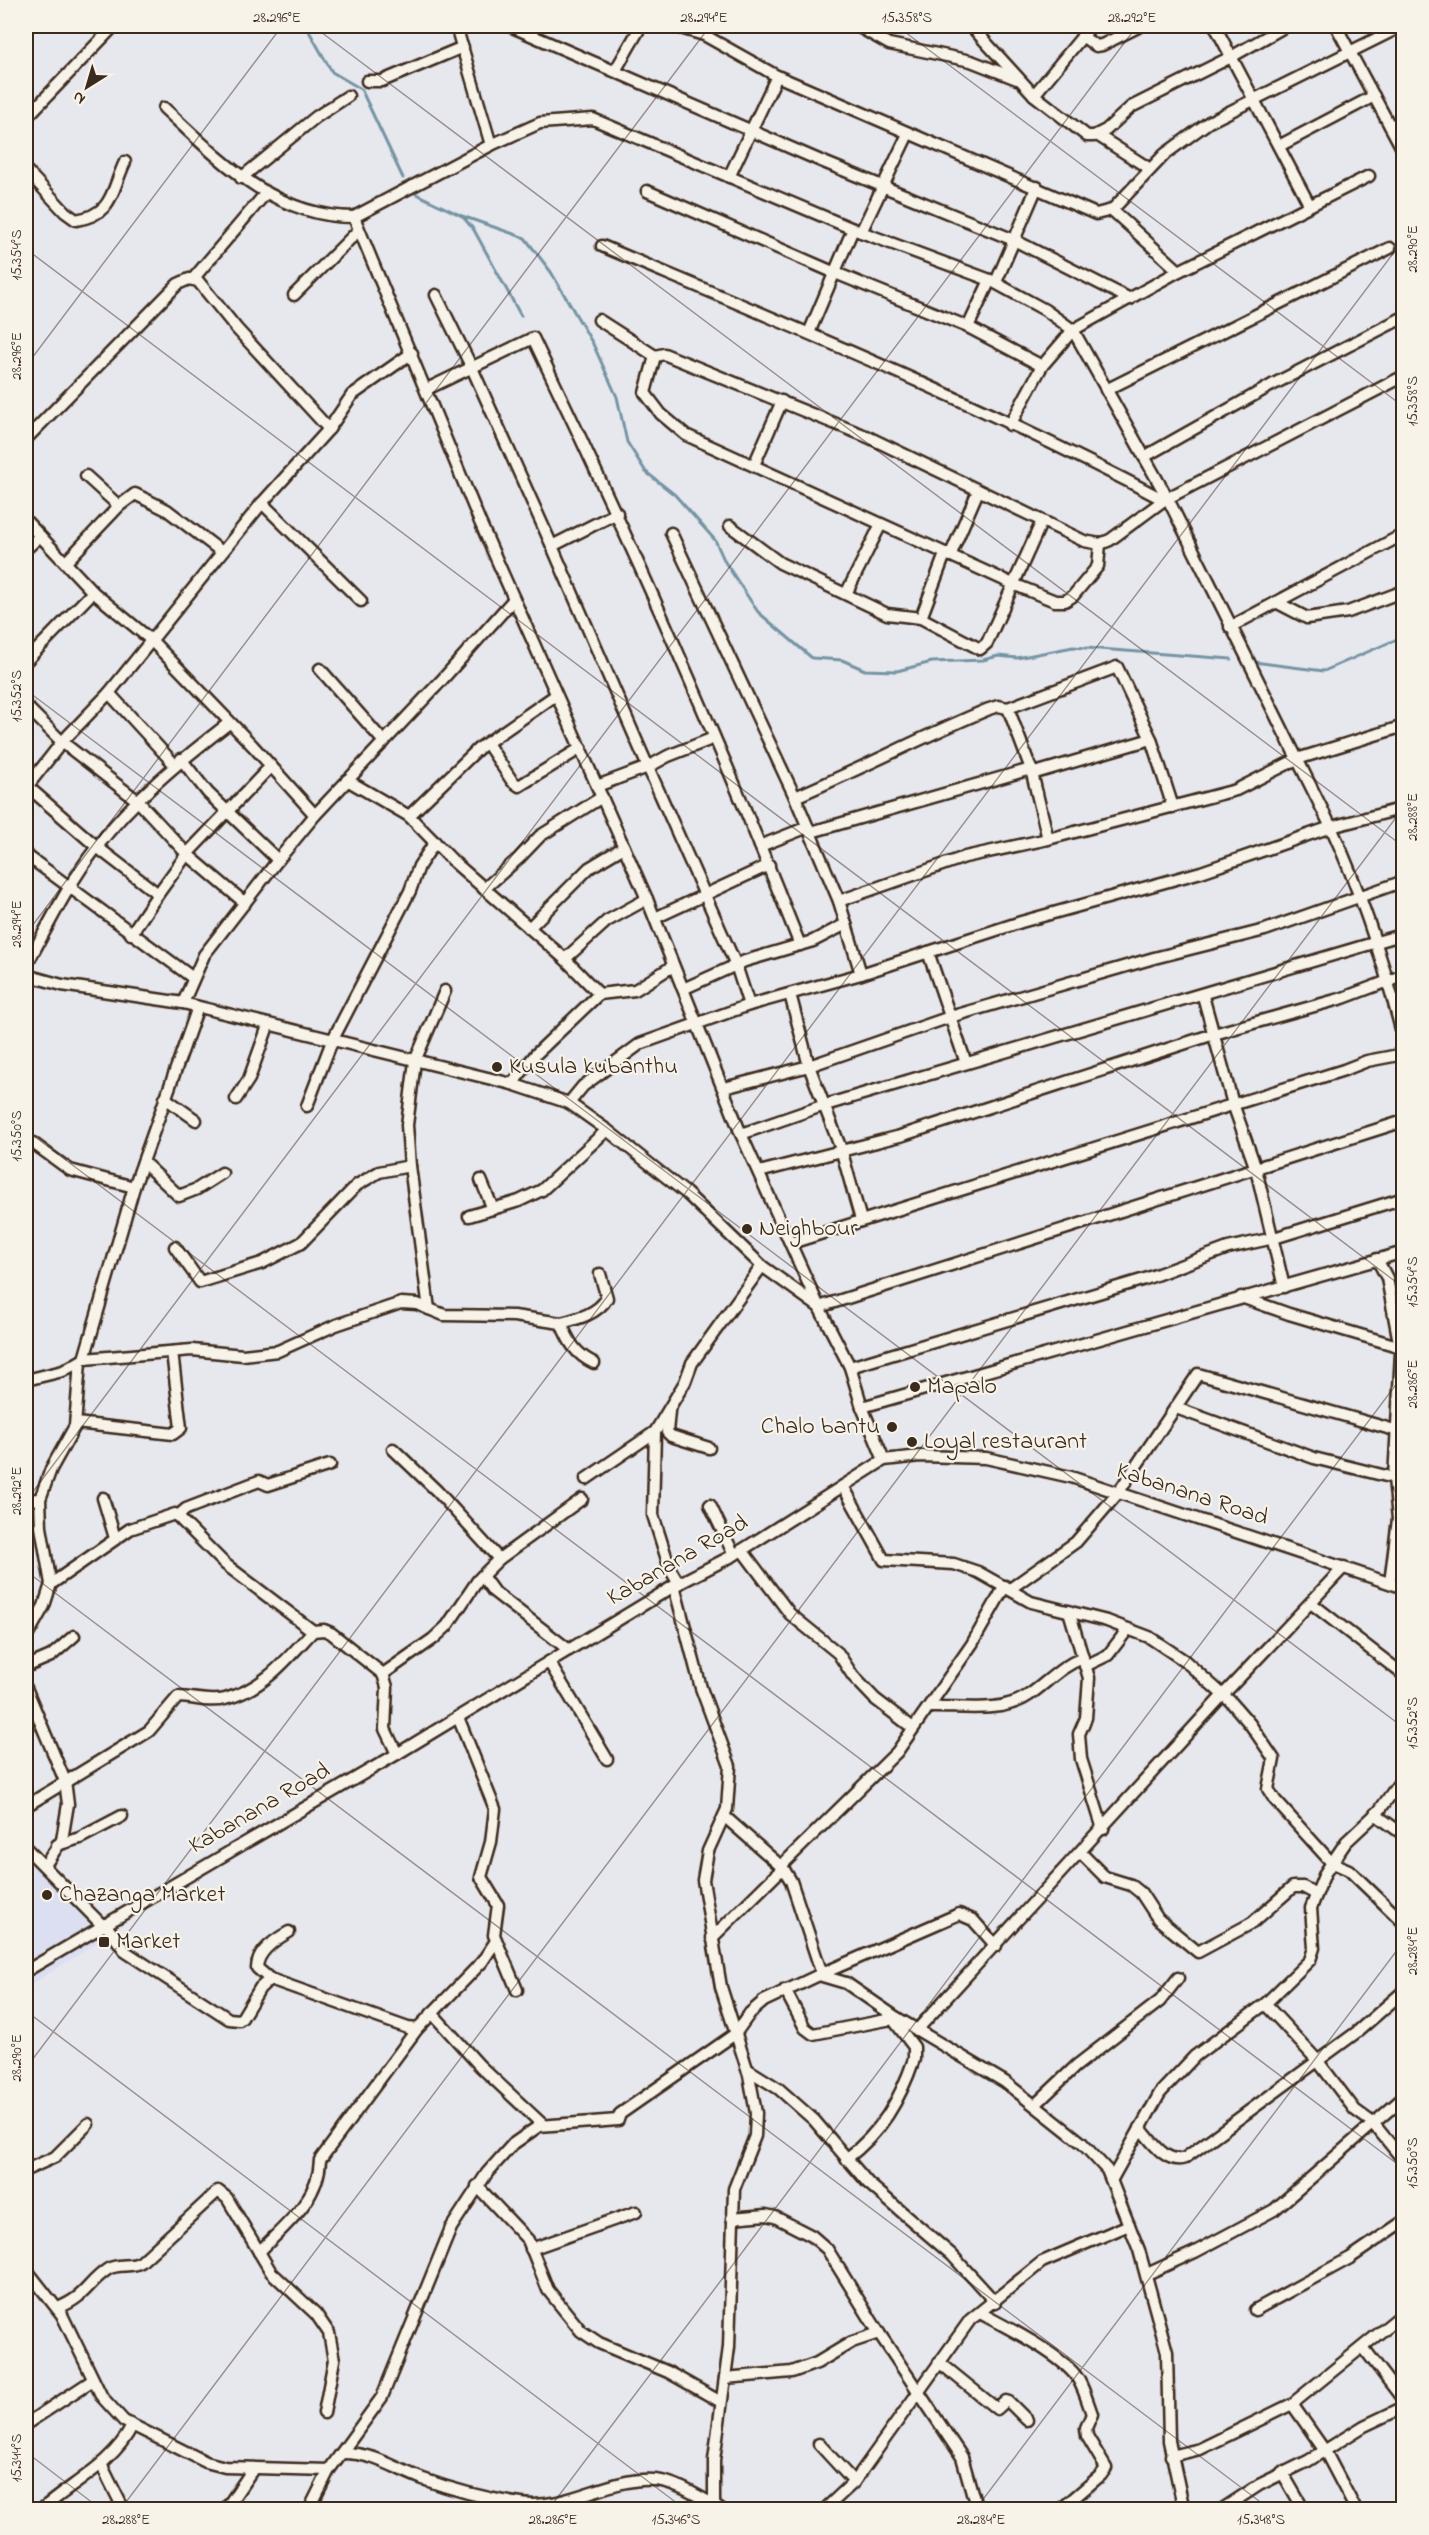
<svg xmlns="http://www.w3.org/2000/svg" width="1429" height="2535" font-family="'Indie Flower',sans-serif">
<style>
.built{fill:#dcdff2}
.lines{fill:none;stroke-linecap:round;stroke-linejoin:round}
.stream{stroke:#7594a3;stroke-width:3}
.minor-casing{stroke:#3b2a1e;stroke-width:15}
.minor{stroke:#f7f3e8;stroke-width:10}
.ticks{fill:none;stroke:#3b2a1e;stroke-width:1.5;stroke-opacity:0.45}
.poi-dot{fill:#3b2a1e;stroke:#f7f3e8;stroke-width:2}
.labels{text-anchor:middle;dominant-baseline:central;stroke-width:4.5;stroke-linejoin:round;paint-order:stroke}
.poi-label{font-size:24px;fill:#3b2a1e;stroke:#f7f3e8;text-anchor:start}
.street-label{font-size:24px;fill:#3b2a1e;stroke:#f7f3e8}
.neatline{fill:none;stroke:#3b2a1e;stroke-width:2}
.ticks-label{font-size:15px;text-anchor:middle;fill:#3b2a1e}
</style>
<rect width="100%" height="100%" fill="#e7e7ee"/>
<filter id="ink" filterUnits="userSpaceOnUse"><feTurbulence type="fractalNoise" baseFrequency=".0167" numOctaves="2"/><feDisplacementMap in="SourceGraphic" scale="12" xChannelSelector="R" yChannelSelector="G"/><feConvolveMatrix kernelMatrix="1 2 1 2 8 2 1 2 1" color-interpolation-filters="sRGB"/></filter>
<g filter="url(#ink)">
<!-- built -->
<polygon class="built" points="26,1851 106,1937 26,1988 26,1963 28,1961 26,1958"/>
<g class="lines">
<!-- stream -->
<g class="stream">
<polyline points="306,26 332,72 361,89 403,178"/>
<polyline points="412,192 462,216 525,238 551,272 593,344 617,397 627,442 646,472 675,495 715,540 725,562 758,612 812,658 842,660 865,670 897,671 932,662 983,660 998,656 1017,658 1073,647 1231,659"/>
<polyline points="463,217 474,230 521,316"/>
<polyline points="1254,662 1324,671 1404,636"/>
</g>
<defs>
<g id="minor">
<polyline points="456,26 491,145"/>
<polyline points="510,26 821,161 1014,240 1130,299"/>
<polyline points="674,26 704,35 777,76 1096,214 1112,210 1165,154 1209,122 1402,26"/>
<polyline points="857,26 889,44 971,61 1017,79"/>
<polyline points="971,26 1034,95 1087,136 1094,136 1106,130 1131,107 1231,57 1284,27"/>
<polyline points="1215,26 1309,204"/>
<polyline points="1336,26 1404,152"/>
<polyline points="1082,36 1096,46 1102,45 1140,26"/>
<polyline points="615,71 641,26"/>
<polyline points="367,81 382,81 463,47"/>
<polyline points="1034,95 1091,26"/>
<path d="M 164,108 C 219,159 273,217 354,217"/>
<polyline points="26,118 114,26"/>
<polyline points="1390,126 1404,121"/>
<polyline points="1097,135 1150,169"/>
<polyline points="1279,146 1374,96"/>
<path d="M 26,170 L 65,212 L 76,220 C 114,214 111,191 125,162"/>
<polyline points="729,177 777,76"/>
<polyline points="241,178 316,117 348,96"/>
<polyline points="647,191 833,272 968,327 990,280"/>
<polyline points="1112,210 1179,271"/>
<polyline points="861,232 908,134"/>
<path d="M 602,246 C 791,326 982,404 1164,500"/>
<polyline points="193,279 265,194"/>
<polyline points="996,282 1037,187"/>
<polyline points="294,295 359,230"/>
<polyline points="436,295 472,368 552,546"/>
<polyline points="599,320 655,356 664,354 868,437 1084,541 1100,544 1110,540 1164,500 1404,376"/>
<polyline points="968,327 1042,366"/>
<polyline points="809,333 853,229"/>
<polyline points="655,356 645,393 661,414 686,435 1013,584 1055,601 1065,601 1073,596 1098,566 1100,544"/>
<path d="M 427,389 L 533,338 C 629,537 719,740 800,945"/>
<polyline points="1106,390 1390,248"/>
<polyline points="1010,425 1042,366 1073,330 1179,271 1369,176"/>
<polyline points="26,439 178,284 189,279 198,281 237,329 329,429"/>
<polyline points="1144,457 1272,385 1404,317"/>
<polyline points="754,465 782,401"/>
<polyline points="86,476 119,506"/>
<polyline points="262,503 361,601"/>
<polyline points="26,521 93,592 151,640 253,746 315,815"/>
<polyline points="730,526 780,563 887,614 921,618 980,649 987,643 1042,521"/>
<polyline points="671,533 795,797 839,901 965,857 1048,839 1236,790 1297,759 1404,726"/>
<polyline points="26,549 40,536"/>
<polyline points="950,556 978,491"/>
<polyline points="66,562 119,506 135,494 167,510 222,552"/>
<polyline points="846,594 880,526"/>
<polyline points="1276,602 1307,618 1348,612 1404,591"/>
<polyline points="921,618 945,554"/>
<polyline points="1230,627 1404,534"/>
<polyline points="26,661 93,592"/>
<polyline points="320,669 384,742"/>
<polyline points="109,693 175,765"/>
<polyline points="26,706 62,742 138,801 187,854 245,903"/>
<polyline points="1008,708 1031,769 1048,839"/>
<polyline points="714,738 668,756 648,767 736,965 749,1005"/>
<polyline points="1151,739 1173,807"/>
<polyline points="487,743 512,781 519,786 581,748"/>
<polyline points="181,759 208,793 278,860"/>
<polyline points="347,780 409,816"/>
<polyline points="27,786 97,847 158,894 187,854 271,766"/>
<polyline points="597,786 648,767 552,546 617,513"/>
<polyline points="26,788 62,742 109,693 262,503 329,429 352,395 412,353"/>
<path d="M 795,797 C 861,769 923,736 989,709 L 998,706 L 1008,708 L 1117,667 L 1151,739 L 1035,773 L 1031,769 L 811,832"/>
<polyline points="760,846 808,827"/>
<polyline points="26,855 193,978"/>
<polyline points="484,889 519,858 540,836 602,797"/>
<polyline points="839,901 861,974"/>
<polyline points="655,918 769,865"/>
<polyline points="529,928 589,868 624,847"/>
<polyline points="131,934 158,894"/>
<polyline points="928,952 966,1063"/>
<polyline points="565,959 607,921 647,899"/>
<path d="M 26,966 C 48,926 68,884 96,848 C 133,799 181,760 229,723"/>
<polyline points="26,975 62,985 183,1003 512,1084 569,1103 607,1130 686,1193 762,1266 819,1307 850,1367 862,1407 884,1460"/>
<polyline points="683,989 745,961 813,941 846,924"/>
<polyline points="599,994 635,990 673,966"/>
<polyline points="790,994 809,1066 841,1149 861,1220"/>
<polyline points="1203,996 1233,1104 1256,1169 1284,1287"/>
<polyline points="183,1003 204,955 278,860 315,815 441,681 514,599"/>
<path d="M 1404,1041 C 1385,966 1363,897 1331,827 L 1168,499 L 1073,330 L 1045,310 L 990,280 L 853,229 L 593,119 L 540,123 L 491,145 L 354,217 L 480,522 L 647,899 L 741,1134 L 819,1307 L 1404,1121"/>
<polyline points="512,1084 536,1054 599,994 565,959 454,862 409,816 478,749 556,695"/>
<polyline points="724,1088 809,1066 950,1017 1154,958 1265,930 1404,881"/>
<polyline points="165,1098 196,1120"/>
<polyline points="236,1099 249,1079 268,1026"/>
<polyline points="569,1103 583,1086 640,1044 749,1005 861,974 1021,922 1201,872 1331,827 1404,808"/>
<polyline points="307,1106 332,1041 410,891 419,866 435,842"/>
<polyline points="741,1134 822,1106 1404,934"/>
<polyline points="26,1138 70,1170 134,1187"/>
<polyline points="143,1162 179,1196 197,1189 222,1173"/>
<polyline points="410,1166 429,1309"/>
<polyline points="759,1172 900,1136 1214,1034 1343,998 1404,975"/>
<polyline points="481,1180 493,1209"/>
<polyline points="469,1216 519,1201 542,1190 607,1130"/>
<polyline points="791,1243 1344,1070 1367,1061 1404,1054"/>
<polyline points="175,1247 200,1282 262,1263 301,1243 357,1185 379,1172 410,1166 407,1125 415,1061 445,991"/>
<polyline points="1377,1259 1387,1278 1401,1353 1394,1478 1398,1519 1390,1583"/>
<polyline points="1241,1297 1289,1314 1401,1347"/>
<path d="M 561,1323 C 577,1319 598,1314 607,1298 L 600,1274"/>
<polyline points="84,1359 134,1187 198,1007"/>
<polyline points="850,1367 1145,1279 1228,1248 1274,1238 1404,1198"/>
<path d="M 26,1380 L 63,1371 L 84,1359 L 192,1350 L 243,1355 L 278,1351 L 336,1325 L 401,1303 L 417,1304 L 444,1315 L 514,1316 L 561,1323 C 569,1342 575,1354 594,1363"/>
<polyline points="862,1407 1404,1252"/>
<polyline points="1176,1408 1314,1458 1394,1478"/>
<polyline points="669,1411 667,1432 671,1436 709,1448"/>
<polyline points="76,1423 173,1434 181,1428 172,1352"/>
<polyline points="393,1449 437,1491 499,1559"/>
<polyline points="586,1479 655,1432"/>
<polyline points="843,1486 884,1560 954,1564 978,1572 1031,1602 1107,1621 1149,1637 1185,1661 1231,1702 1250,1724 1274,1759 1268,1789 1275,1800 1331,1862 1349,1870 1404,1923"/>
<polyline points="103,1498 115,1538"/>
<polyline points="26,1500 40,1499"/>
<polyline points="710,1505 734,1555"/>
<polyline points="179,1515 186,1509 259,1481 268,1485 330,1465"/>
<polyline points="742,1550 790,1614 838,1653 853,1676 875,1699 913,1728"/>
<polyline points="482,1576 493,1591 569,1650"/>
<polyline points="51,1584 130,1529 175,1514 225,1564 313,1631"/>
<polyline points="679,1584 670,1569 653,1515 655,1432 685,1382 692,1363 762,1266"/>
<polyline points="674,1586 701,1688 730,1766 727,1809 708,1851 703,1880 721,1987 749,2075 756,2113 755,2136 734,2189 729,2347 714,2460 714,2505 721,2510"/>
<polyline points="1010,1589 1076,1542 1118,1493 1198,1374 1398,1431"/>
<polyline points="1311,1603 1404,1675"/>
<polyline points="1069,1611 1089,1678 1086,1718 1079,1734 1081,1759 1103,1829"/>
<polyline points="26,1638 44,1606 51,1584 41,1527 40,1499 51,1469 75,1426 80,1362"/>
<polyline points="26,1662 30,1665 51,1656 74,1636"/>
<polyline points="549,1662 607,1759"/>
<polyline points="1085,1666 1108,1655 1128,1629"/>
<polyline points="383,1674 433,1639 447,1626 478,1580 499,1559 582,1499"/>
<polyline points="26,1688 65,1781 68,1804 62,1840 45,1865"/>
<path d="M 929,1707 C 962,1706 1001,1714 1029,1695 C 1048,1682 1061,1666 1083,1658"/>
<polyline points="458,1717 495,1809 491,1842 481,1877 498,1905 494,1935 517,1990"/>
<path d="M 26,1806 L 149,1731 L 178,1697 C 194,1697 209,1703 225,1699 C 264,1689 287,1659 313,1631 L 324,1630 L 331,1633 L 383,1674 L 387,1687 L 385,1729 L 397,1754"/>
<polyline points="1375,1814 1404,1835"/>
<polyline points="724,1816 783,1868 791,1881 822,1974"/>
<polyline points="57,1845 80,1838 122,1816"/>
<polyline points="26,1848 102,1925"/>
<polyline points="1081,1853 1105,1877 1131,1885 1141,1893 1158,1919 1198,1952 1252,1923 1293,1887 1303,1887 1316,1894"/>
<polyline points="781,1866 897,1752 972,1644 1005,1586"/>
<polyline points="105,1924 126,1952 229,2019 239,2020 242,2018 260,1988 270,1979"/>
<path d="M 289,1932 C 276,1939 257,1951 257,1968 L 270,1979 L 408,2028 L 417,2029"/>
<polyline points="712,1938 783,1868"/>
<polyline points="26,1971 397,1754 674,1586 734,1555 884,1460 920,1456 986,1458 1071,1477 1404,1588"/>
<polyline points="819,1975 959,1914 973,1920 996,1946"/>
<polyline points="785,1990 805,2028 813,2034 897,2018"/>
<polyline points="1265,2004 1317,2060 1355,2110 1373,2123 1404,2161"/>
<polyline points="432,2013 480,2066 543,2125"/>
<polyline points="917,2030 1222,1696 1344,1567"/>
<polyline points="747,2069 779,2089 814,2120 868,2183 952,2255 995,2302"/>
<polyline points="1035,2105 1076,2066 1160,2001 1178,1978"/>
<path d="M 1140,2128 C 1151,2140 1166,2165 1185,2158 L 1357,2032 L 1404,1991"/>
<path d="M 846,2159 C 881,2133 900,2100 914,2059 L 914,2047 L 892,2018"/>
<polyline points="26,2170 55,2157 88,2124"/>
<polyline points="1112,2179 1160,2093 1195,2056 1265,2004 1310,1960 1314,1948 1311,1908 1325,1873 1346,1842 1379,1811 1404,1776"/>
<polyline points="477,2186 528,2240 548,2290 581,2331 599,2343 668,2372 721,2402"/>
<polyline points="732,2218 766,2215 775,2217 812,2236 827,2249 879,2333 962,2457 977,2510"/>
<polyline points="531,2249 636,2212"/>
<path d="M 259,2252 C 285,2225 319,2200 320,2160 L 417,2029 L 482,1962 L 496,1941"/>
<polyline points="26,2269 62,2315 102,2397 124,2421 206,2462 225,2467 329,2470"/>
<polyline points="1147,2274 1195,2252 1274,2210 1404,2097"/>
<path d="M 58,2308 C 87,2296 87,2283 108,2269 C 119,2263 131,2268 141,2262 L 218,2191 L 227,2198 L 271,2272 L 316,2314 L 329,2333 L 334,2360 L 324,2413"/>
<polyline points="1255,2310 1350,2258 1404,2221"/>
<path d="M 980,2313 C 1005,2326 1064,2356 1078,2379 C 1084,2389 1088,2403 1092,2414 L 1086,2428 L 1087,2436 L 1106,2468 L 1101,2475 L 1060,2510"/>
<polyline points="1363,2347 1404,2401"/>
<polyline points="939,2362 997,2409 1006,2401 1009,2402 1027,2420"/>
<polyline points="725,2378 792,2372 817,2363 852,2342 879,2333"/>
<polyline points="1292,2404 1325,2451 1356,2510"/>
<polyline points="26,2424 93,2380"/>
<polyline points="819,2444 854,2482"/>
<path d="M 342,2453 C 376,2453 393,2468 423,2479 C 453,2490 489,2499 521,2504 C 566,2511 610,2476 655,2480 C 676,2482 696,2495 714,2505 L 713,2509"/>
<polyline points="1171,2456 1200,2449 1292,2404 1404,2313"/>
<polyline points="101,2464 124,2510"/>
<polyline points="1282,2472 1304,2510"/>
<path d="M 41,2510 C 72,2483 114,2463 132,2426"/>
<polyline points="225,2510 253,2469"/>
<polyline points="309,2510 329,2470 382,2397 451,2228 487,2173 513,2144 539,2126 618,2120 620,2114 735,2034 750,2013 764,2001 819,1975 846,1983 897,2018 1005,2082 1082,2143 1107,2170 1139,2250 1167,2352 1169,2441 1184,2510"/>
<polyline points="824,2510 854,2482 970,2320 1042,2262 1129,2225"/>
<polyline points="1221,2510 1259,2485 1308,2461 1364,2426 1404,2407"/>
</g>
</defs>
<!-- minor casing -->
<use href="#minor" class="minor-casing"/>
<!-- minor -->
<use href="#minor" class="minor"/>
</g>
</g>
<!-- ticks -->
<path class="ticks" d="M 313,26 L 1404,847M 897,26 L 1404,407M 26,249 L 1404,1288M 26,366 L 282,26M 26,690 L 1404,1728M 26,934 L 710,26M 26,1130 L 1404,2169M 26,1501 L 1137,26M 26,1571 L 1271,2510M 26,2011 L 686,2510M 26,2068 L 1404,239M 26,2452 L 102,2510M 120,2510 L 1404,807M 548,2510 L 1404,1374M 975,2510 L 1404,1941M 1403,2510 L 1404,2508"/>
<!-- markers -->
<g class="poi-dot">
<circle cx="497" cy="1067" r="6"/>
<circle cx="747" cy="1229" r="6"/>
<circle cx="915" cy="1387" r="6"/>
<circle cx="892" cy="1427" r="6"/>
<circle cx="912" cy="1442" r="6"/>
<circle cx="47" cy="1895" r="6"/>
<rect x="98" y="1936" width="12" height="12" rx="3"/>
</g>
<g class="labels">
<!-- poi labels -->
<g class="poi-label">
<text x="509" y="1067">Kusula kubanthu</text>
<text x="759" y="1229">Neighbour</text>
<text x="927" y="1387">Mapalo</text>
<text x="880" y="1427" text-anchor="end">Chalo bantu</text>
<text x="924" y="1442">Loyal restaurant</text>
<text x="59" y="1895">Chazanga Market</text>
<text x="116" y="1942">Market</text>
</g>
<!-- street labels -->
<g class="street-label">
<text transform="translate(1192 1495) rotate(18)">Kabanana Road</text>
<text transform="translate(678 1561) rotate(-30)">Kabanana Road</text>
<text transform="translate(260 1809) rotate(-30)">Kabanana Road</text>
</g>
</g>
<!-- margin -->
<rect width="1429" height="2535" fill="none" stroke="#f7f3e8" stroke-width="66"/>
<!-- north arrow -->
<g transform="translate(87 87) rotate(217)" stroke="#f7f3e8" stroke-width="4.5" paint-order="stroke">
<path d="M0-4.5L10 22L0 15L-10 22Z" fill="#3b2a1e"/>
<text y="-9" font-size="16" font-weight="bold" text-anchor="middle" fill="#3b2a1e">N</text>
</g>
<rect x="33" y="33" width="1363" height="2469" class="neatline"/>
<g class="ticks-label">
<text x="277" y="22">28.296°E</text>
<text x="704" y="22">28.294°E</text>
<text x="907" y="22">15.358°S</text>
<text x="1132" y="22">28.292°E</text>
<text transform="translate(1412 249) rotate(-90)" y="5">28.290°E</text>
<text transform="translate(16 255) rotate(-90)" y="5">15.354°S</text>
<text transform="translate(16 356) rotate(-90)" y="5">28.296°E</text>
<text transform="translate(1412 401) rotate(-90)" y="5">15.358°S</text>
<text transform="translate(16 696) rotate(-90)" y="5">15.352°S</text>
<text transform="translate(1412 817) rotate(-90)" y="5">28.288°E</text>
<text transform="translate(16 924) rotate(-90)" y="5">28.294°E</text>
<text transform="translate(16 1136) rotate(-90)" y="5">15.350°S</text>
<text transform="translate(1412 1282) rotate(-90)" y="5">15.354°S</text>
<text transform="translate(1412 1384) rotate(-90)" y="5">28.286°E</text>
<text transform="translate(16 1491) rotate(-90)" y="5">28.292°E</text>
<text transform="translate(1412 1723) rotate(-90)" y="5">15.352°S</text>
<text transform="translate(1412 1951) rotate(-90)" y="5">28.284°E</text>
<text transform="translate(16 2058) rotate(-90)" y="5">28.290°E</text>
<text transform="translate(1412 2163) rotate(-90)" y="5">15.350°S</text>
<text transform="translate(16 2458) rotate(-90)" y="5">15.344°S</text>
<text x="126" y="2524">28.288°E</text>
<text x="553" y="2524">28.286°E</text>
<text x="676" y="2524">15.346°S</text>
<text x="981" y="2524">28.284°E</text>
<text x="1261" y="2524">15.348°S</text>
</g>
</svg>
